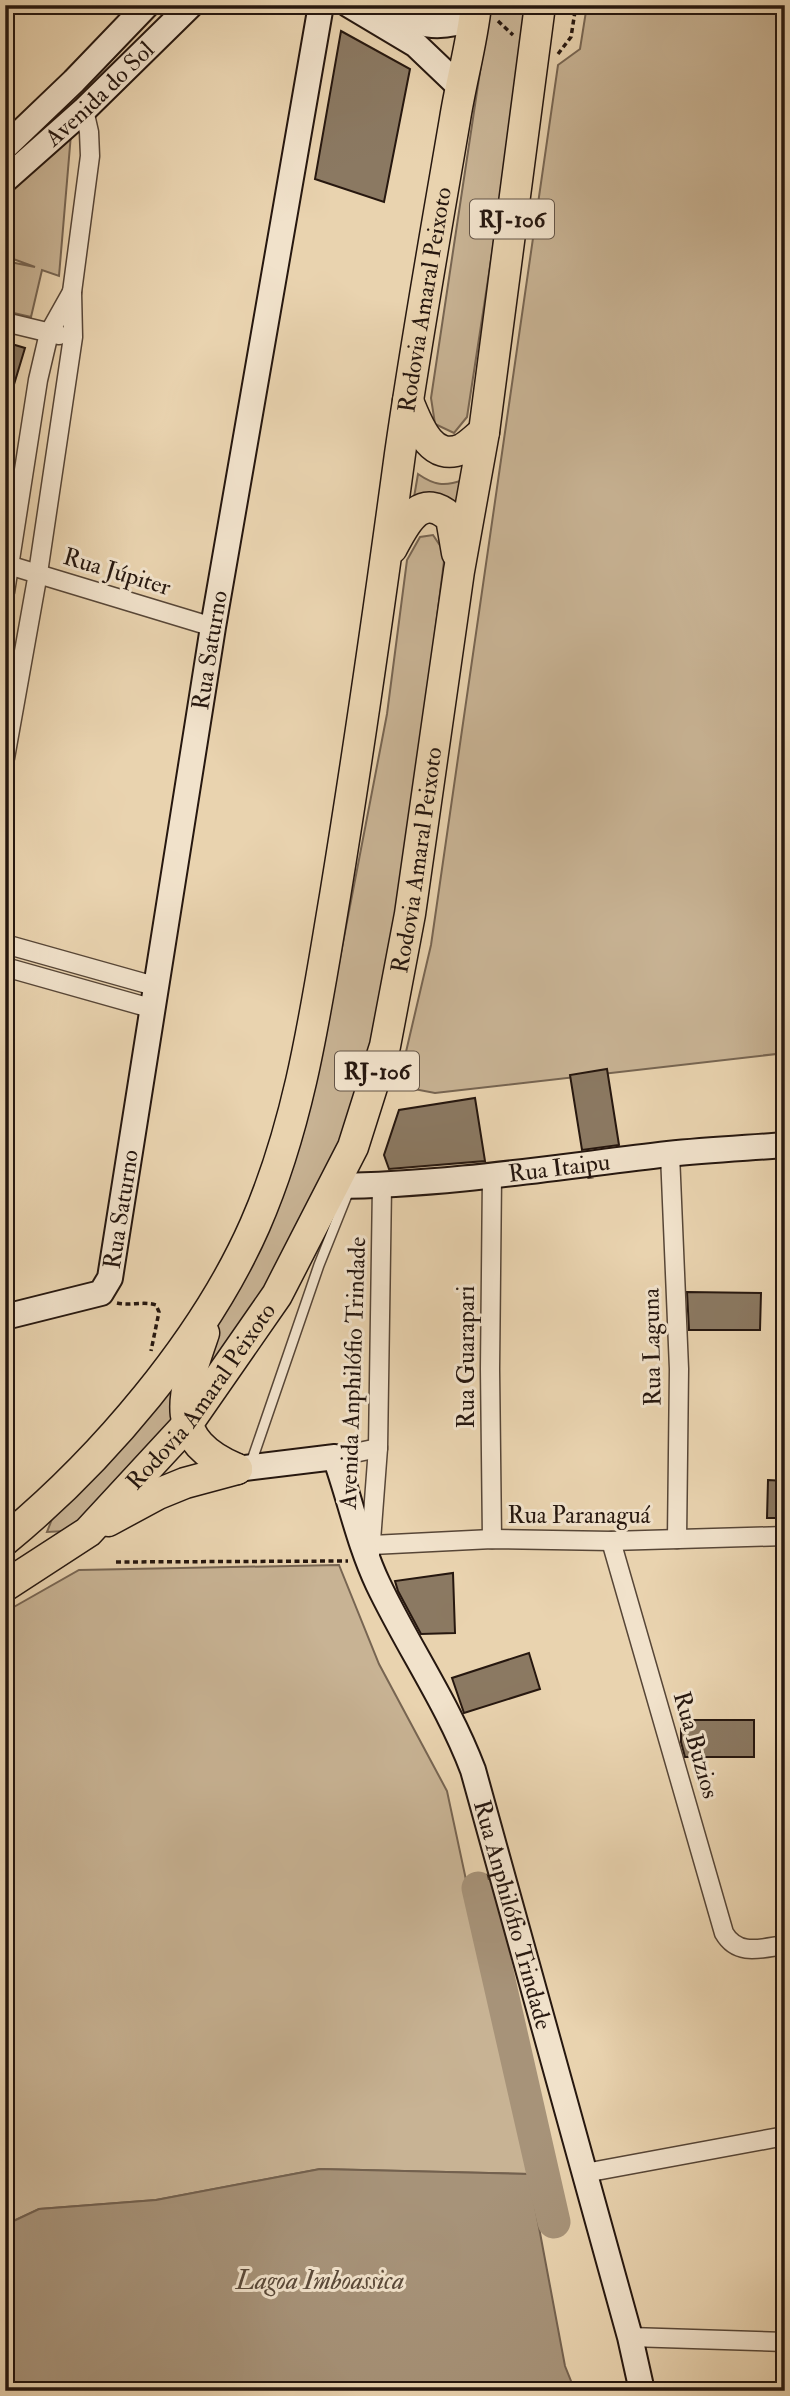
<svg xmlns="http://www.w3.org/2000/svg" width="790" height="2396" font-family="'IM FELL Double Pica',serif">
<style>
.green{fill:#c8b394;stroke:#776552;stroke-width:2}
.water{fill:#a79379;stroke:#73614f;stroke-width:2}
.lines{fill:none;stroke-linecap:round;stroke-linejoin:round}
.river{stroke:#a79379;stroke-width:33}
.building{fill:#8b7962;stroke:#26170f;stroke-width:2}
.lane-casing{stroke:#574637;stroke-width:12}
.street-casing{stroke:#574637;stroke-width:21}
.secondary-casing{stroke:#26170f;stroke-width:28}
.highway-casing{stroke:#26170f;stroke-width:33}
.path{stroke:#26170f;stroke-width:3.5;stroke-dasharray:5 3.5;stroke-linecap:butt}
.lane{stroke:#f1e2cb;stroke-width:9}
.street{stroke:#f1e2cb;stroke-width:18}
.secondary{stroke:#f1e2cb;stroke-width:24}
.highway{stroke:#e9d3af;stroke-width:30}
.labels{text-anchor:middle;dominant-baseline:central;stroke-width:6;stroke-linejoin:round;paint-order:stroke}
.shield{fill:#f1e2cb;stroke:#635447;stroke-width:2}
.shield-label{font-size:23px;font-weight:bold;fill:#26170f}
.street-label{font-size:24px;fill:#26170f;stroke:#f1e2cb}
.water-label{font-size:26px;font-style:italic;fill:#5a4939;stroke:#f1e2cb}
</style>
<rect width="100%" height="100%" fill="#e9d3af"/>
<filter id="stains"><feTurbulence type="fractalNoise" baseFrequency=".00286" numOctaves="4"/><feColorMatrix values="0 0 0 0 .2 0 0 0 0 .09 0 0 0 0 .02 0 0 0 .5 -.17"/></filter>
<radialGradient id="worn" r=".72"><stop offset=".6" stop-color="#630" stop-opacity="0"/><stop offset="1" stop-color="#630" stop-opacity=".3"/></radialGradient>
<!-- green -->
<g class="green">
<polygon points="490,5 530,5 467,417 454,433 435,424 431,398"/>
<polygon points="587,5 785,5 785,1053 435,1093 398,1086 431,945 558,65 580,49"/>
<polygon points="71,134 59,276 42,270 31,317 5,311 5,261 35,267 5,256 5,194"/>
<path d="M 418,474 C 434,485 444,487 463,480 L 457,512 L 413,503 Z"/>
<polygon points="433,535 445,553 394,961 353,1125 277,1278 196,1401 207,1341 320,1062 387,714 407,560 420,537"/>
<polygon points="172,1388 177,1421 134,1474 66,1531 47,1532 52,1519 82,1488"/>
<polygon points="339,1565 379,1664 447,1791 529,2174 320,2169 156,2200 39,2209 5,2225 5,1612 79,1570"/>
</g>
<!-- water -->
<polygon class="water" points="320,2169 529,2174 565,2366 575,2391 5,2391 5,2225 39,2209 156,2200"/>
<g class="lines">
<!-- river -->
<polyline class="river" points="478,1888 554,2222"/>
</g>
<!-- building -->
<g class="building">
<polygon points="341,31 410,69 384,202 315,179"/>
<polygon points="5,342 25,348 9,401 5,400"/>
<polygon points="607,1069 619,1145 582,1150 570,1075"/>
<polygon points="475,1098 485,1161 389,1169 384,1155 399,1110"/>
<polygon points="687,1292 761,1293 760,1330 689,1330"/>
<polygon points="768,1480 785,1481 785,1518 767,1518"/>
<polygon points="453,1573 455,1633 421,1634 398,1591 395,1581"/>
<polygon points="529,1653 540,1689 464,1713 452,1678"/>
<polygon points="681,1720 754,1720 754,1757 685,1757 681,1742"/>
</g>
<g class="lines">
<defs>
<polyline id="lane" points="251,1463 319,1265 349,1190"/>
<g id="street">
<polyline points="5,322 59,335"/>
<polyline points="5,564 213,627"/>
<polyline points="5,592 38,380 49,333 72,292"/>
<polyline points="5,758 38,573 73,337 72,292 90,156 89,132 84,110"/>
<polyline points="5,944 158,987"/>
<polyline points="5,967 154,1009"/>
<polyline points="670,1154 679,1369 677,1539"/>
<polyline points="492,1176 490,1369 492,1539"/>
<polyline points="335,1457 378,1448"/>
<path d="M 611,1541 L 724,1933 C 738,1957 762,1948 785,1945"/>
<polyline points="372,1545 492,1539 611,1541 785,1536"/>
<polyline points="370,1554 378,1448 382,1186"/>
<polyline points="585,2173 785,2136"/>
<polyline points="630,2337 785,2342"/>
</g>
<g id="secondary">
<polyline points="349,5 416,45 460,87"/>
<path d="M 382,5 C 417,25 437,33 475,16"/>
<polyline points="5,147 74,81 147,5"/>
<path id="s1" d="M 5,180 L 84,110 L 191,5"/>
<path id="s2" d="M 334,1186 C 446,1185 557,1167 668,1154 C 707,1150 746,1148 785,1145"/>
<path id="s3" d="M 5,1317 L 101,1293 L 110,1278 L 213,627 L 321,5"/>
<path id="s4" d="M 237,1469 L 335,1457 C 350,1499 359,1544 378,1584 C 408,1647 448,1704 473,1770 L 630,2337 L 642,2391"/>
</g>
<g id="highway">
<path d="M 408,401 C 417,422 430,463 462,449 C 470,445 477,437 484,432"/>
<path d="M 392,548 C 405,524 420,490 451,518 L 457,553"/>
<path d="M 204,1333 C 183,1394 165,1439 237,1469"/>
<polyline points="108,1521 158,1494 185,1483 237,1469"/>
<path id="s5" d="M 5,1540 C 102,1460 204,1341 255,1225 C 301,1120 316,1008 335,896 C 359,749 380,602 400,454 C 416,342 436,231 455,119 C 461,81 472,43 476,5"/>
<path id="s6" d="M 5,1586 L 88,1532 L 186,1426 L 277,1295 L 353,1147 L 385,1046 L 410,914 L 459,571 L 484,432 L 540,5"/>
</g>
</defs>
<!-- lane casing -->
<use href="#lane" class="lane-casing"/>
<!-- street casing -->
<use href="#street" class="street-casing"/>
<!-- secondary casing -->
<use href="#secondary" class="secondary-casing"/>
<!-- highway casing -->
<use href="#highway" class="highway-casing"/>
<!-- path -->
<g class="path">
<polyline points="498,21 513,35"/>
<polyline points="558,54 571,37 576,5"/>
<path d="M 117,1303 C 130,1306 143,1301 156,1305 L 159,1312 L 151,1351"/>
<polyline points="116,1562 348,1561"/>
</g>
<!-- lane -->
<use href="#lane" class="lane"/>
<!-- street -->
<use href="#street" class="street"/>
<!-- secondary -->
<use href="#secondary" class="secondary"/>
<!-- highway -->
<use href="#highway" class="highway"/>
</g>
<g class="labels">
<!-- shield labels -->
<g class="shield">
<rect x="470" y="199.5" width="84" height="39" rx="5"/>
<rect x="335" y="1051.5" width="84" height="39" rx="5"/>
</g>
<g class="shield-label">
<text x="512" y="219">RJ-106</text>
<text x="377" y="1071">RJ-106</text>
</g>
<!-- street labels -->
<g class="street-label">
<text stroke="none"><textPath href="#s1" startOffset="128">Avenida do Sol</textPath></text>
<text stroke="none"><textPath href="#s5" startOffset="1348">Rodovia Amaral Peixoto</textPath></text>
<text transform="translate(117 572) rotate(17)">Rua Júpiter</text>
<text stroke="none"><textPath href="#s3" startOffset="752">Rua Saturno</textPath></text>
<text stroke="none"><textPath href="#s6" startOffset="864">Rodovia Amaral Peixoto</textPath></text>
<text stroke="none"><textPath href="#s2" startOffset="226">Rua Itaipu</textPath></text>
<text stroke="none"><textPath href="#s3" startOffset="186">Rua Saturno</textPath></text>
<text transform="translate(652 1347) rotate(-91)">Rua Laguna</text>
<text transform="translate(466 1357) rotate(-90)">Rua Guarapari</text>
<text transform="translate(353 1373) rotate(-88)">Avenida Anphilófio Trindade</text>
<text stroke="none"><textPath href="#s6" startOffset="276">Rodovia Amaral Peixoto</textPath></text>
<text x="579" y="1515">Rua Paranaguá</text>
<text transform="translate(696 1745) rotate(74)">Rua Buzios</text>
<text stroke="none"><textPath href="#s4" startOffset="592">Rua Anphilófio Trindade</textPath></text>
</g>
<!-- water labels -->
<g class="water-label">
<text x="320" y="2281">Lagoa Imboassica</text>
</g>
</g>
<!-- margin -->
<rect width="790" height="2396" fill="none" stroke="#e9d3af" stroke-width="28"/>
<rect x="7" y="7" width="776" height="2382" fill="none" stroke="#26170f" stroke-width="3.5"/>
<rect x="14" y="14" width="762" height="2368" fill="none" stroke="#26170f" stroke-width="2"/>
<rect width="100%" height="100%" filter="url(#stains)"/>
<rect width="100%" height="100%" fill="url(#worn)"/>
</svg>
